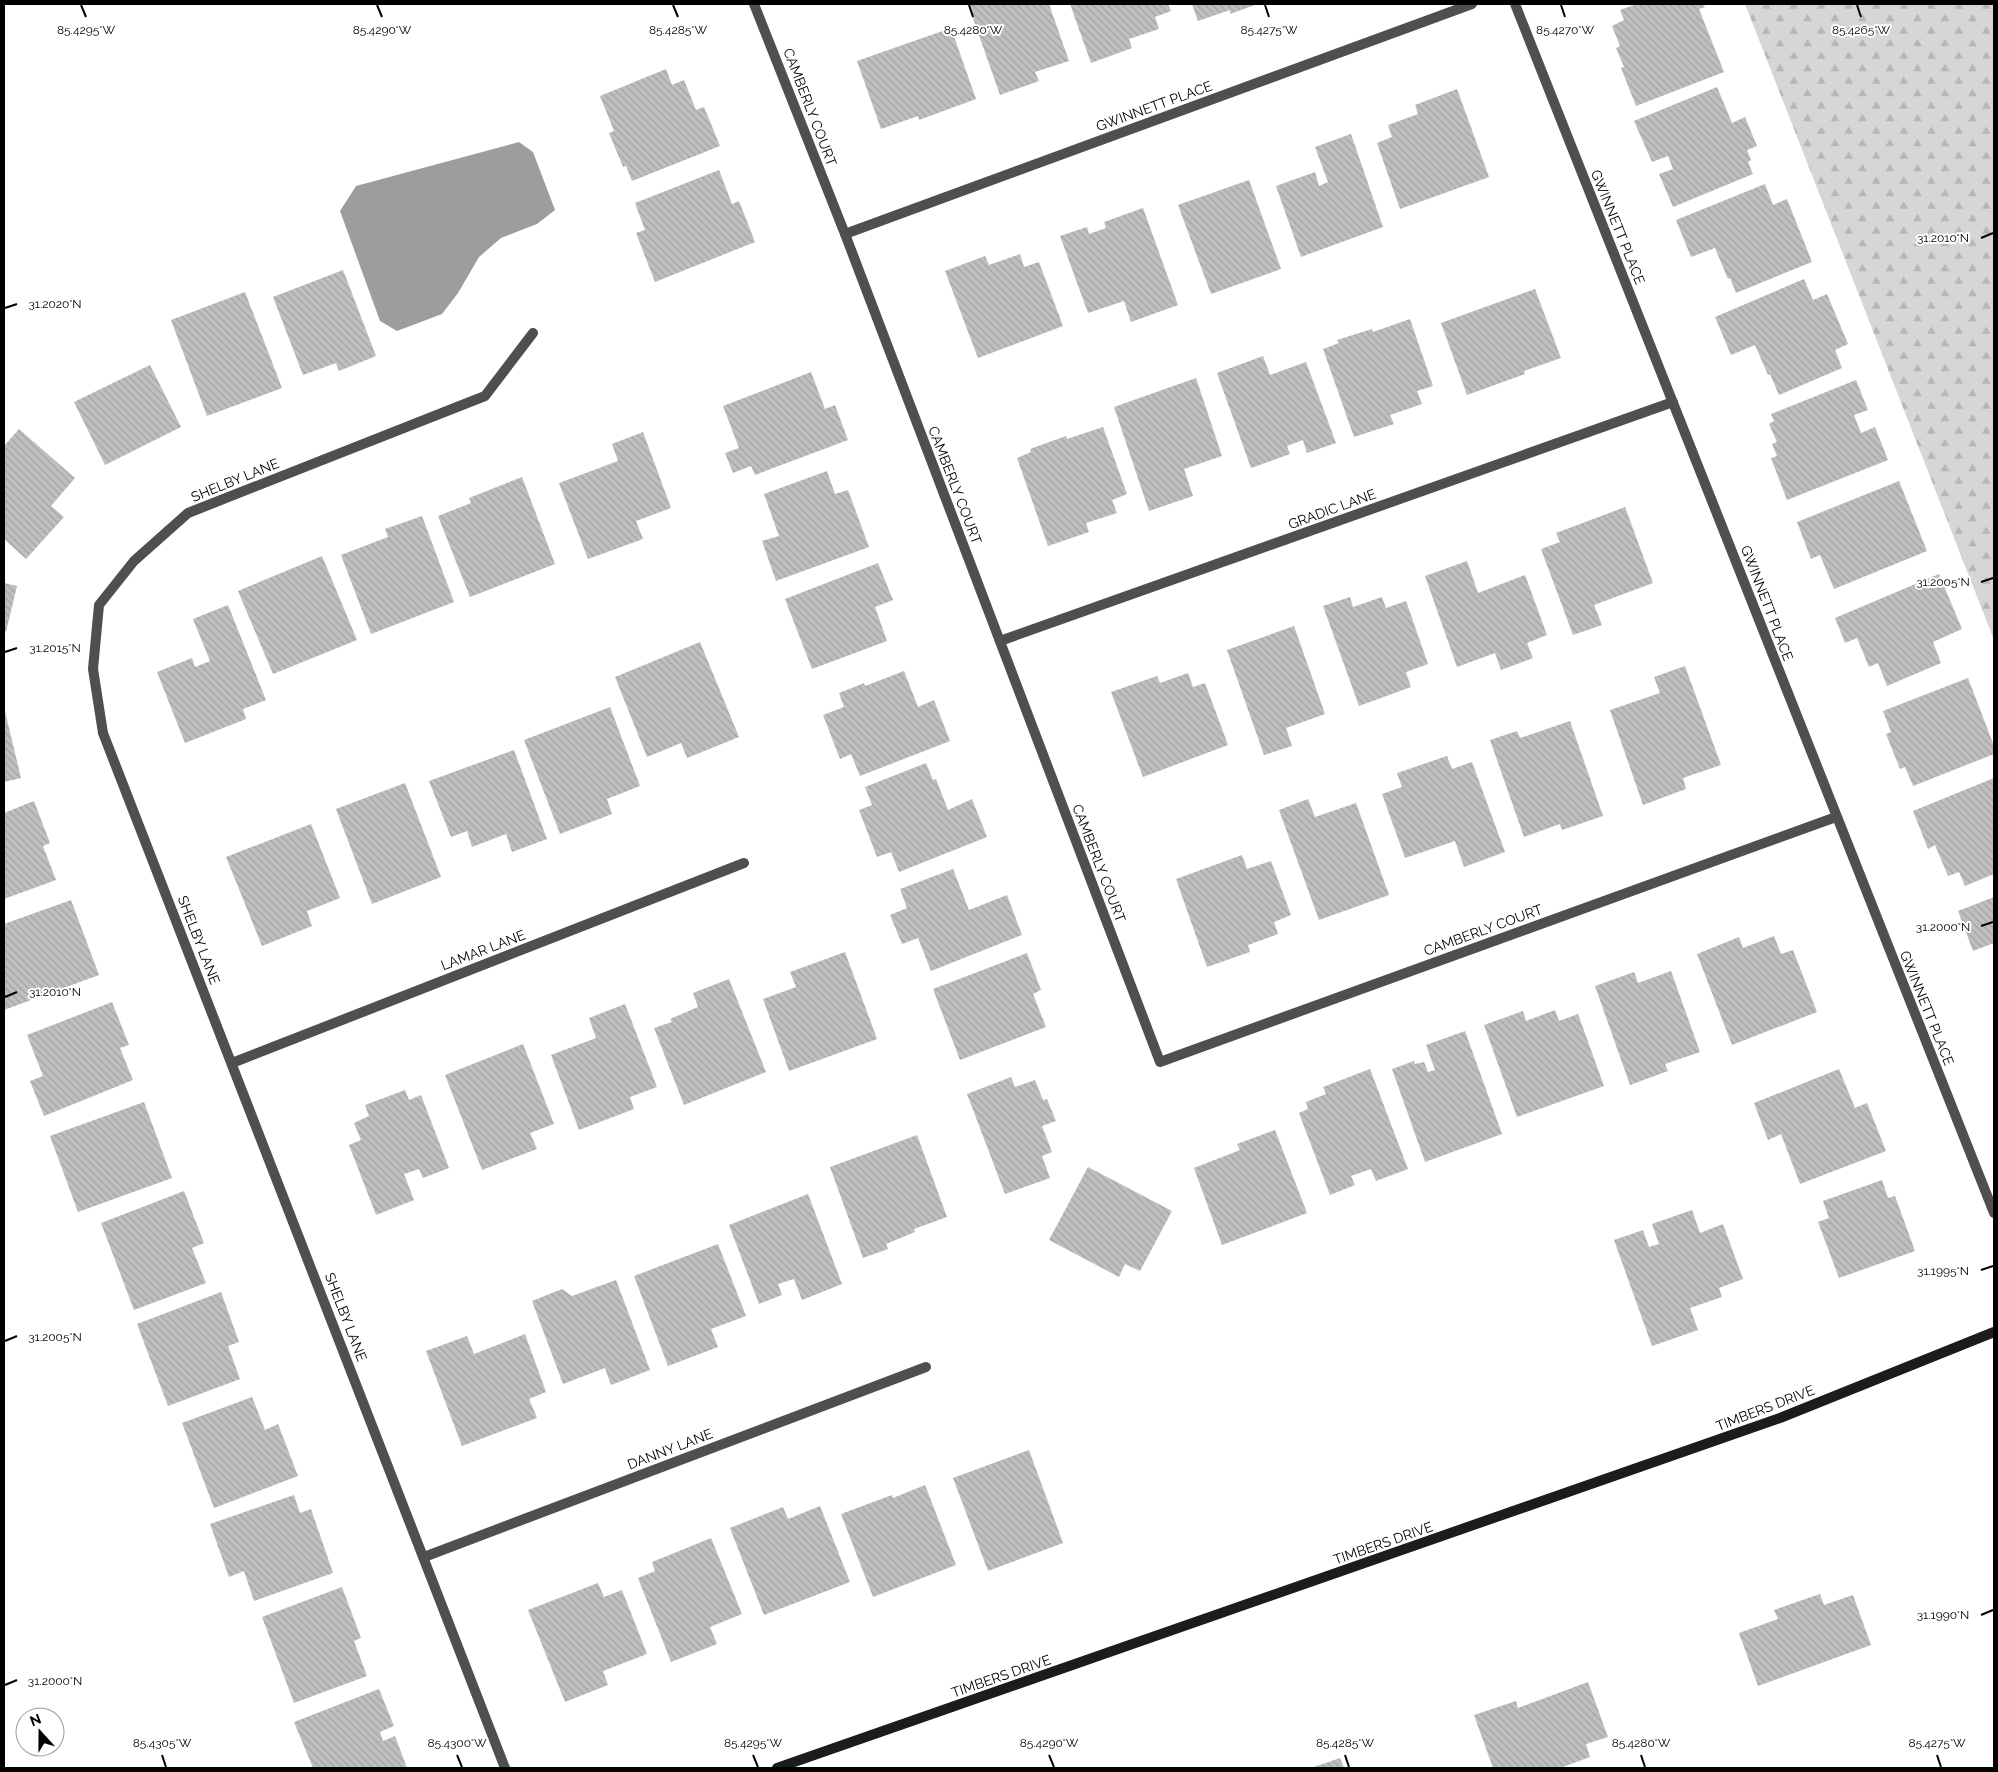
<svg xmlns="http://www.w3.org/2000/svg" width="1998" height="1772" font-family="Raleway,sans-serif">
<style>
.forest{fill:url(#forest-firs)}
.water{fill:#9d9d9d}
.building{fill:url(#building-back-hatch)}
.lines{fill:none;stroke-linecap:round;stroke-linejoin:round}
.street{stroke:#4f4f4f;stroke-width:10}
.secondary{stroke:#1c1c1c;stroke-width:10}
.ticks{fill:none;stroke:#000;stroke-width:2}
.labels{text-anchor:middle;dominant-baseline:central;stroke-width:4;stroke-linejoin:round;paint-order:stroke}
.street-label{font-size:14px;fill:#000;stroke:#fff}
.ticks-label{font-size:12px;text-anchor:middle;fill:#000;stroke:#fff;stroke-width:4;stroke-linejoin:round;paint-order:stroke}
</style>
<defs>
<pattern id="forest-firs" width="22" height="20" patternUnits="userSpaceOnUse" patternTransform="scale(1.25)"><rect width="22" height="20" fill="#d6d6d6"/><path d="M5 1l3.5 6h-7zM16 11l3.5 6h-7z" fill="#b6b6b6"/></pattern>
<pattern id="building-back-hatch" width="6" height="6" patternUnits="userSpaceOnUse" patternTransform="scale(1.25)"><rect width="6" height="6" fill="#bfbfbf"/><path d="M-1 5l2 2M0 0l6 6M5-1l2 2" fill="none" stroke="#a2a2a2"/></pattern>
</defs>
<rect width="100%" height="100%" fill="#fff"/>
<!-- forest -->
<polygon class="forest" points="1745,4 1994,4 1994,640"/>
<!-- water -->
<polygon class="water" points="519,142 533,152 555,210 537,224 501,238 479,257 458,293 442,314 397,331 380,321 340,211 356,186"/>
<!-- building -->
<g class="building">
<polygon points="968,4 1049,4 1069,61 1035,72 1039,81 1000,95"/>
<polygon points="1070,4 1168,4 1171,11 1155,17 1159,29 1129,39 1132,48 1091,63"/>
<polygon points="1192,4 1258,4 1230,14 1230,10 1198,21"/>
<polygon points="1637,4 1703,4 1705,7 1699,9 1724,72 1636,106 1621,68 1624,67 1616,48 1620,46 1612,26 1624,20 1620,10"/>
<polygon points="951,28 976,99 919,120 918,116 881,129 857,61"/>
<polygon points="666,69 672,85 684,80 696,110 704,107 720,146 632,181 626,166 623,167 609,133 614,131 600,96"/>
<polygon points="1717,87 1732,123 1745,117 1757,146 1747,150 1751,160 1748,162 1753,174 1673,207 1659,174 1673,169 1668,156 1652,162 1634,121"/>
<polygon points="1457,89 1489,177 1400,209 1377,143 1392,137 1388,125 1418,114 1415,105"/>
<polygon points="1351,134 1383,227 1301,257 1276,186 1315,172 1319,186 1328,182 1315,147"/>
<polygon points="719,170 732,204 739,201 755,242 655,282 636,233 645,230 635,203"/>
<polygon points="1249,180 1281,269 1211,294 1178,205"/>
<polygon points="1765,184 1773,205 1787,199 1812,262 1736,293 1730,278 1728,279 1715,248 1691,257 1676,220"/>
<polygon points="1143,208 1178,305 1131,322 1124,301 1088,313 1060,236 1087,227 1089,234 1106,228 1104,222"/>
<polygon points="1020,254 1024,267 1039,262 1063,326 978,358 945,271 985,256 989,265"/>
<polygon points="343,270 376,356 339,371 336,363 303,375 273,297"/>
<polygon points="1804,279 1813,300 1827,294 1848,344 1835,350 1842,368 1779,395 1770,374 1768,375 1755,345 1731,355 1715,317"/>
<polygon points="1535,289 1561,358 1524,371 1525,374 1467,395 1441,323"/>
<polygon points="245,292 282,388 207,416 171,320"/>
<polygon points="1410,319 1433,386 1417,391 1422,404 1390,415 1394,424 1354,437 1323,349 1339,343 1337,340 1372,329 1373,332"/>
<polygon points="1263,356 1270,375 1306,362 1336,443 1307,453 1303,440 1287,446 1290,454 1251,468 1217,373"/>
<polygon points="150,365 181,427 105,465 74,402"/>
<polygon points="811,372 825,409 835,405 848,440 755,475 751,466 733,473 725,453 739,448 723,406"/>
<polygon points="1196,378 1222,456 1184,469 1193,496 1149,511 1114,407"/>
<polygon points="1856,380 1868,410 1854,415 1861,433 1875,427 1888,460 1787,500 1771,458 1777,456 1772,444 1777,442 1769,424 1774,421 1771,414"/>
<polygon points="1103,427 1127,494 1112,500 1117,513 1086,523 1089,532 1048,546 1017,458 1031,452 1030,449 1066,436 1067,439"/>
<polygon points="19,429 75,478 51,506 64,517 26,559 4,539 4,446"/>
<polygon points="643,432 671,508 636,521 643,539 588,559 559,483 618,461 612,444"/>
<polygon points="827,471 835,494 848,490 869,547 776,581 762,541 779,536 764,494"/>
<polygon points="522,477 555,564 470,597 438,516 471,503 469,498"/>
<polygon points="1899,481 1927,551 1834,589 1820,555 1811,559 1797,522"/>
<polygon points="1625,507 1653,583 1594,605 1602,625 1573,635 1541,549 1560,542 1556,533"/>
<polygon points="422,516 454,602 371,634 341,555 388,537 385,529"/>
<polygon points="322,556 357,640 273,674 238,591"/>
<polygon points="1467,561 1478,593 1525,575 1547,635 1527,643 1533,658 1501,670 1495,653 1457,667 1425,576"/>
<polygon points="878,563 893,600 875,607 887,641 812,669 785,599"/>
<polygon points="1939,574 1962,629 1933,642 1941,663 1887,686 1878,663 1869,667 1857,638 1845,643 1835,618"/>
<polygon points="4,583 17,586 6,632 4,631"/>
<polygon points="1350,597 1353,607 1382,597 1386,608 1406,601 1428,664 1406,672 1411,687 1359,706 1323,606"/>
<polygon points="228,605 266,700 243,709 246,719 185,743 157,672 192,658 195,667 210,661 193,619"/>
<polygon points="1294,626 1325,714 1286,728 1292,746 1264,755 1227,650"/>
<polygon points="700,642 739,737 687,758 681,743 647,757 615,677"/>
<polygon points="1685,666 1721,765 1683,778 1686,789 1643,805 1610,710 1660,693 1654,677"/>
<polygon points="904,671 918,707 934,700 950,741 860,776 851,754 840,759 823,715 844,707 839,693 864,683 865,686"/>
<polygon points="1188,673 1193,687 1205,683 1228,745 1143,777 1111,692 1157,676 1160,683"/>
<polygon points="1968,678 1994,746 1994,754 1913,786 1905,767 1900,769 1886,734 1891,732 1883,711"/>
<polygon points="4,707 21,778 4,782"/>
<polygon points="610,707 640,786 607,799 612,814 560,834 524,740"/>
<polygon points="1570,721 1603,816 1562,830 1560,824 1524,837 1490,740 1517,731 1520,738"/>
<polygon points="514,750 547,839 512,852 506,834 472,847 467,831 451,837 429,781"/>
<polygon points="1447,756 1452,769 1472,762 1505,852 1464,867 1455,841 1405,858 1382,794 1402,787 1397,773"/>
<polygon points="926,763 933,780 936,779 948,810 972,799 987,837 899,872 891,852 877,857 859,810 872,805 865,787"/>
<polygon points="1994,778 1994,874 1965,886 1959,872 1948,876 1935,845 1928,849 1913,811"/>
<polygon points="405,783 441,877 372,904 336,809"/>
<polygon points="1308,799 1315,817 1356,803 1389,895 1319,920 1279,810"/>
<polygon points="34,801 50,843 43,846 56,880 4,899 4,813"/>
<polygon points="311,824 340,898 307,911 312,926 262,946 226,857"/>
<polygon points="1242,855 1247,869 1271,861 1291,915 1274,922 1278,934 1248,945 1250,952 1207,967 1176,879"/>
<polygon points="953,869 969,910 1007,895 1022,935 931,971 918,938 902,944 890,915 907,908 900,889"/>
<polygon points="1994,897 1994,943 1973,951 1958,911"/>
<polygon points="71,900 99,975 4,1010 4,924"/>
<polygon points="1774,936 1781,954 1793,950 1817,1012 1732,1045 1697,954 1739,937 1743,948"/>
<polygon points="845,952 877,1039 789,1071 763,999 796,987 790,972"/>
<polygon points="1027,953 1041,990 1033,994 1046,1027 960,1060 933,989"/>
<polygon points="1671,971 1700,1052 1665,1064 1668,1071 1630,1085 1595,986 1634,972 1638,983"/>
<polygon points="729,979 766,1072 684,1105 654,1028 672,1022 670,1019 698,1007 693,993"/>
<polygon points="112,1002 129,1045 120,1048 133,1080 44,1116 30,1081 43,1076 27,1035"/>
<polygon points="625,1004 657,1087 630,1097 634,1109 579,1130 551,1055 596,1038 589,1018"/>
<polygon points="1555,1010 1559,1021 1578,1014 1604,1086 1517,1117 1484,1025 1523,1011 1526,1021"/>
<polygon points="1465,1031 1502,1134 1425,1162 1392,1069 1414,1061 1415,1064 1424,1062 1428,1072 1435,1070 1426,1045"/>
<polygon points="523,1044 554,1124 530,1133 537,1149 482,1170 445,1075"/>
<polygon points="1370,1069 1408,1169 1376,1181 1371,1169 1351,1176 1355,1185 1330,1195 1299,1113 1308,1109 1306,1102 1326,1094 1323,1087"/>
<polygon points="1839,1069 1855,1108 1867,1103 1886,1151 1800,1184 1781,1134 1768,1140 1754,1103"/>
<polygon points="1011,1077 1015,1087 1035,1080 1043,1100 1047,1099 1056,1121 1042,1126 1052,1152 1042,1156 1050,1178 1005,1194 967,1094"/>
<polygon points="405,1090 409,1100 421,1095 449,1168 423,1178 419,1169 404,1174 414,1200 376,1215 349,1145 361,1140 354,1123 369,1116 365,1105"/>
<polygon points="144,1102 172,1178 78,1212 50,1136"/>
<polygon points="1275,1130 1307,1213 1222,1245 1194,1168 1240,1150 1237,1144"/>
<polygon points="917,1135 947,1217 914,1229 915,1232 886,1244 888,1249 863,1258 830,1167"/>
<polygon points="1088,1167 1172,1211 1140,1271 1125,1264 1119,1277 1049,1240"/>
<polygon points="1882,1180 1888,1198 1895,1196 1915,1251 1839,1278 1818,1222 1829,1218 1823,1201"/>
<polygon points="184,1191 204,1243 192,1248 206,1283 134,1310 101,1223"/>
<polygon points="808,1194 842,1284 802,1300 794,1279 778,1284 782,1295 759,1304 729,1225"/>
<polygon points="1692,1210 1700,1233 1723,1224 1743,1279 1719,1288 1722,1297 1690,1308 1698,1330 1652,1346 1614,1240 1643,1230 1649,1247 1659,1244 1652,1224"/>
<polygon points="718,1244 746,1316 711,1329 718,1347 668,1366 634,1276"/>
<polygon points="616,1280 650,1370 611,1385 605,1368 563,1384 532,1301 562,1289 572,1296"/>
<polygon points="221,1292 239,1342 228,1346 240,1379 168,1406 137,1324"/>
<polygon points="525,1334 546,1392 529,1399 537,1418 462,1446 426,1351 467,1336 474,1354"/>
<polygon points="252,1397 265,1430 278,1424 298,1476 214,1508 182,1423"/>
<polygon points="1029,1450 1063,1543 988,1571 953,1478"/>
<polygon points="925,1485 956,1565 873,1597 841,1514 892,1495 893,1498"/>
<polygon points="294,1495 300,1513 311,1509 333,1573 254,1601 244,1571 229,1577 210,1524"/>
<polygon points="820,1506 850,1582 764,1615 730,1528 783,1507 788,1519"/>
<polygon points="711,1538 742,1614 710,1627 717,1644 671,1662 638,1578 655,1571 652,1562"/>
<polygon points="598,1583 604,1597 622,1590 647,1654 603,1671 608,1685 565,1702 528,1610"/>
<polygon points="342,1587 361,1638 354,1641 367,1676 294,1703 262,1617"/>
<polygon points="1820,1594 1824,1605 1853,1595 1871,1645 1758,1686 1739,1633 1778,1619 1774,1610"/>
<polygon points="1588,1682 1608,1737 1586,1744 1590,1757 1560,1768 1493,1768 1474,1715 1516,1701 1518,1708"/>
<polygon points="379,1689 394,1726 380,1732 383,1741 395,1736 407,1768 313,1768 294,1722"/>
<polygon points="1340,1758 1344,1768 1311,1768"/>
</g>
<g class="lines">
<!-- street -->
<g class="street">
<polyline points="754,4 845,234 1160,1062 1836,817"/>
<polyline points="1515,4 1994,1213"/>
<polyline points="845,234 1472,4"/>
<polyline points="1000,641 1673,402"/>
<polyline points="232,1063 744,863"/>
<polyline points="424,1557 926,1367"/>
<polyline points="505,1768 103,733 93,669 99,605 134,561 188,513 485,396 533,333"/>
</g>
<!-- secondary -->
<polyline class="secondary" points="777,1768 1780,1418 1994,1332"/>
</g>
<!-- ticks -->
<path class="ticks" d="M 81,5 L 86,17M 377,5 L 382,17M 673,5 L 678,17M 969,5 L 973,17M 1265,5 L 1269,17M 1561,5 L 1565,17M 1857,5 L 1861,17M 1981,238 L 1993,233M 5,308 L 17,304M 1981,582 L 1993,578M 5,652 L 17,648M 1981,926 L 1993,922M 5,997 L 17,992M 1981,1270 L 1993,1266M 5,1341 L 17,1336M 1981,1615 L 1993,1610M 5,1685 L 17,1680M 162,1755 L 166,1767M 457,1755 L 462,1767M 753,1755 L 758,1767M 1049,1755 L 1054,1767M 1345,1755 L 1349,1767M 1641,1755 L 1645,1767M 1937,1755 L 1941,1767"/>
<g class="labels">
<!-- street labels -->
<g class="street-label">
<text transform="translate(1154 106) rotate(-20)">GWINNETT PLACE</text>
<text transform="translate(810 107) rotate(69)">CAMBERLY COURT</text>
<text transform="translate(1618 227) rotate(68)">GWINNETT PLACE</text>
<text transform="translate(235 480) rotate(-22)">SHELBY LANE</text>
<text transform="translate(955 485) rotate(69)">CAMBERLY COURT</text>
<text transform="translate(1332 509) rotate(-20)">GRADIC LANE</text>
<text transform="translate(1767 603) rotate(69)">GWINNETT PLACE</text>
<text transform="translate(1099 863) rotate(69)">CAMBERLY COURT</text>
<text transform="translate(1483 930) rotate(-20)">CAMBERLY COURT</text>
<text transform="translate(199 940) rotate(69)">SHELBY LANE</text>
<text transform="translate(483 950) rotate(-21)">LAMAR LANE</text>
<text transform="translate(1927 1008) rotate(68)">GWINNETT PLACE</text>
<text transform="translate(346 1317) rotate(69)">SHELBY LANE</text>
<text transform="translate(1765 1408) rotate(-21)">TIMBERS DRIVE</text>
<text transform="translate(670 1449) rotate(-21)">DANNY LANE</text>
<text transform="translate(1383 1543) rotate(-19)">TIMBERS DRIVE</text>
<text transform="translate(1001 1676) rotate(-19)">TIMBERS DRIVE</text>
</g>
</g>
<g class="ticks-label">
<text x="86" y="34">85.4295°W</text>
<text x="382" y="34">85.4290°W</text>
<text x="678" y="34">85.4285°W</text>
<text x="973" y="34">85.4280°W</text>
<text x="1269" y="34">85.4275°W</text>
<text x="1565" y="34">85.4270°W</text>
<text x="1861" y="34">85.4265°W</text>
<text x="1943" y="242">31.2010°N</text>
<text x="55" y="308">31.2020°N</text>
<text x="1943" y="586">31.2005°N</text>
<text x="55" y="652">31.2015°N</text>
<text x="1943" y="931">31.2000°N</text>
<text x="55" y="996">31.2010°N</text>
<text x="1943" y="1275">31.1995°N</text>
<text x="55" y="1341">31.2005°N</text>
<text x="1943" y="1619">31.1990°N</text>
<text x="55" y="1685">31.2000°N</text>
<text x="162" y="1747">85.4305°W</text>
<text x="457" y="1747">85.4300°W</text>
<text x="753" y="1747">85.4295°W</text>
<text x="1049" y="1747">85.4290°W</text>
<text x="1345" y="1747">85.4285°W</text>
<text x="1641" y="1747">85.4280°W</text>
<text x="1937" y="1747">85.4275°W</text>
</g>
<!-- border -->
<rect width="1998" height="1772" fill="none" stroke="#000000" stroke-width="10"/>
<!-- north arrow -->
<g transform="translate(40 1732) rotate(339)"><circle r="24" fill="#ffffff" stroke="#999999"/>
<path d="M0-4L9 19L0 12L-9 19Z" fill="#000000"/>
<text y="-8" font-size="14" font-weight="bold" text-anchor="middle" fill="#000000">N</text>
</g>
</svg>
